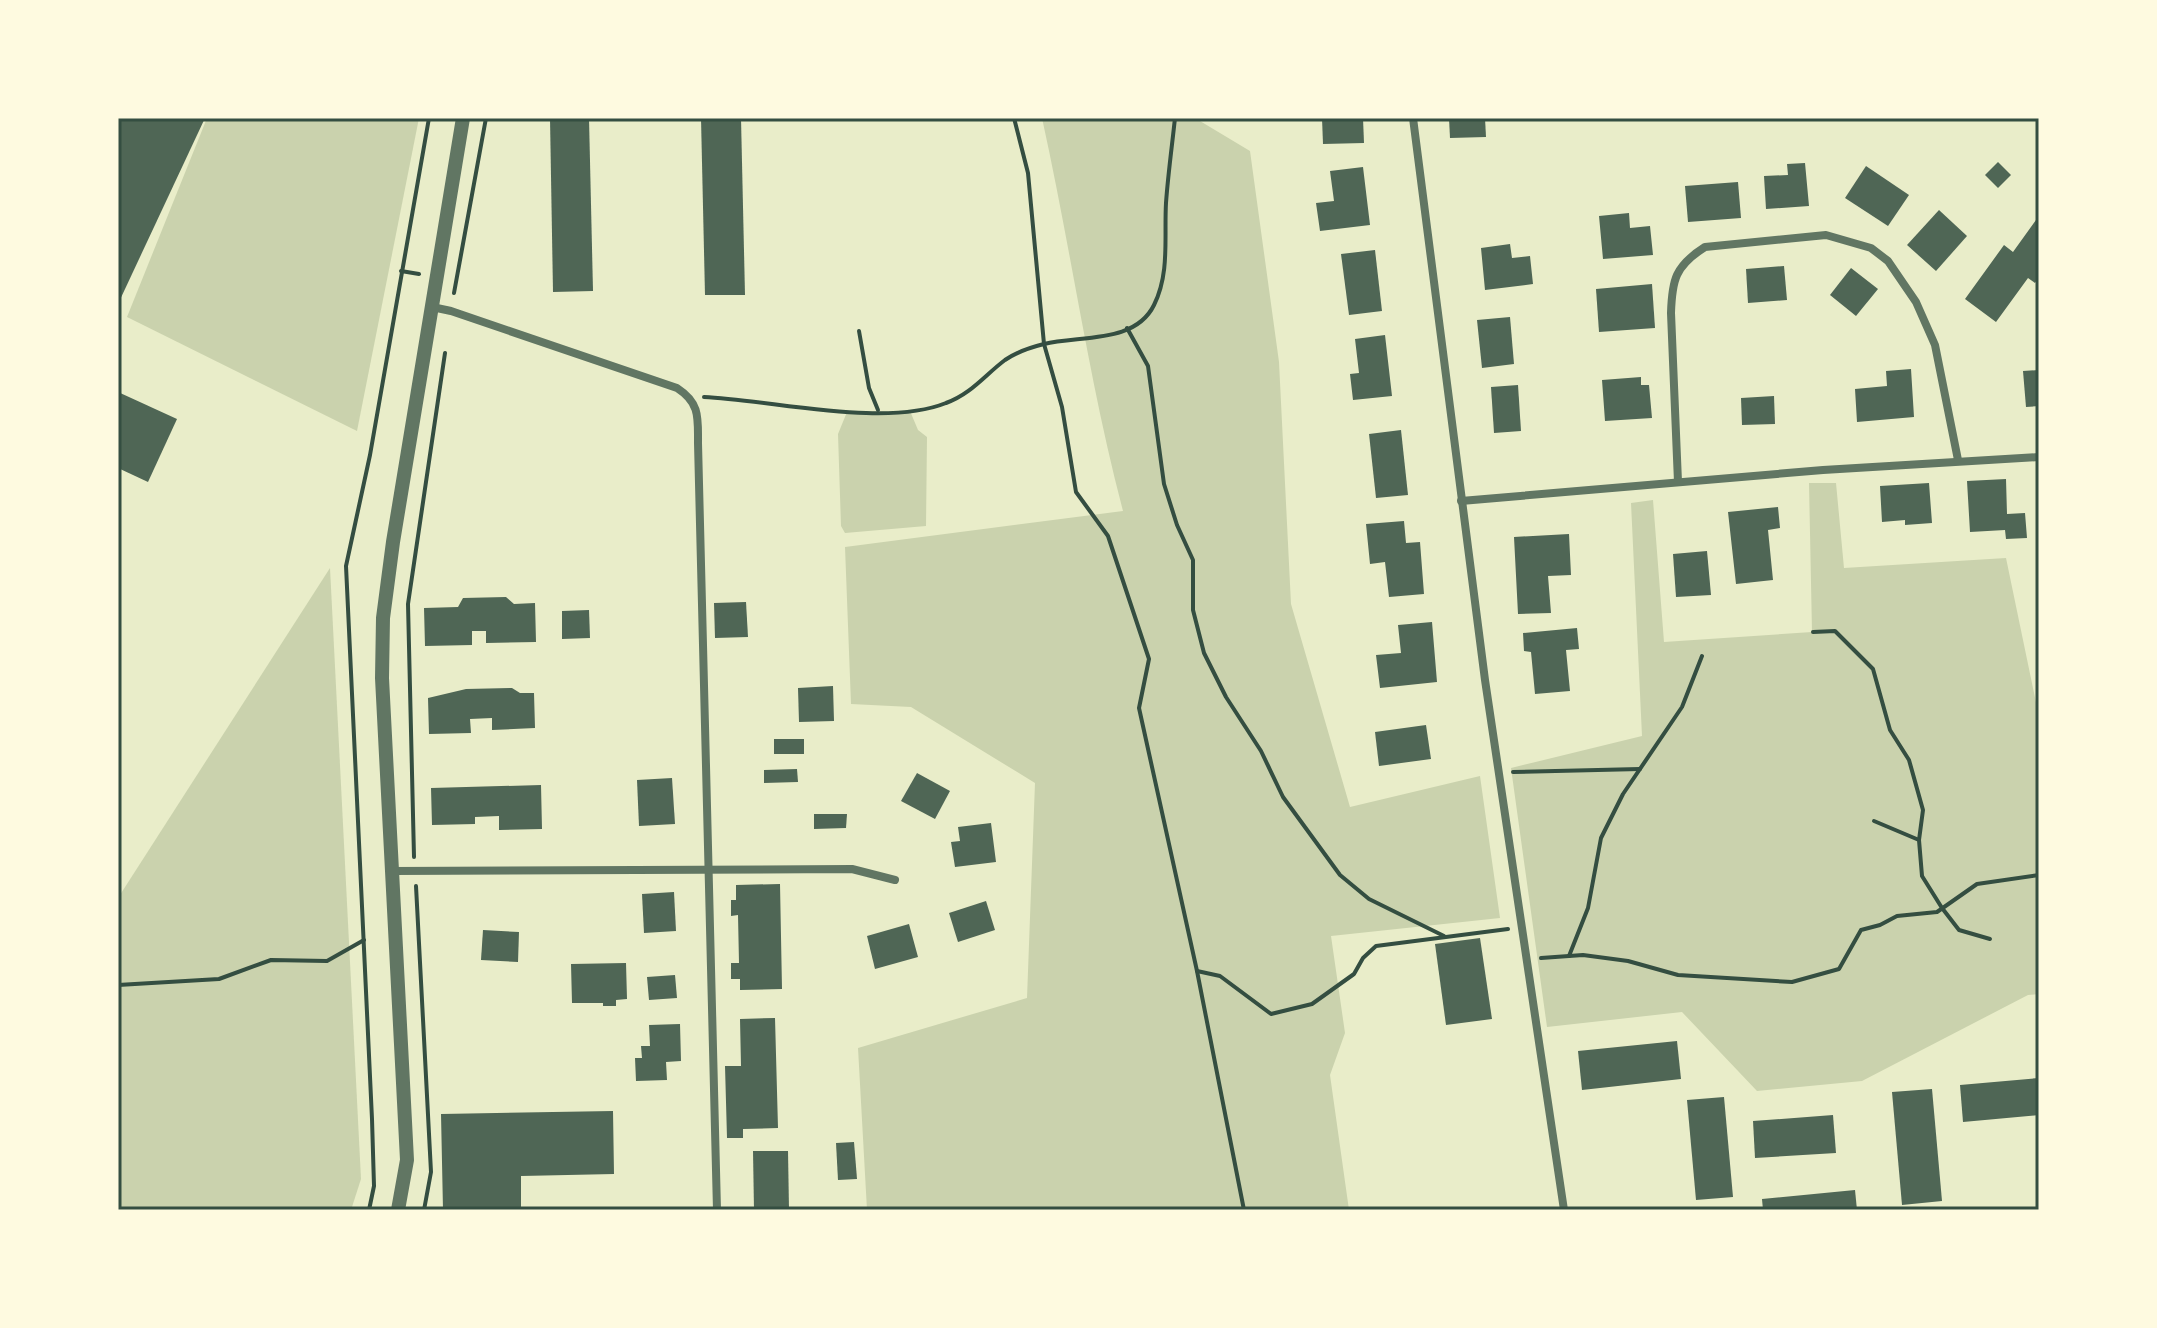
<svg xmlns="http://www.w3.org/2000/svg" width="2157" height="1328" font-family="'Alegreya Sans',sans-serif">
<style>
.green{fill:#cad2ad}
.building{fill:#4f6655}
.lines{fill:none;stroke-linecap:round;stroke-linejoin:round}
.path{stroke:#344e41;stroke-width:4}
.minor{stroke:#617663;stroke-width:8}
.tertiary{stroke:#617663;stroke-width:14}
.neatline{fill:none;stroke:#344e41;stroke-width:3}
</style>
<rect width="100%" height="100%" fill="#e9edc9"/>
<!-- green -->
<g class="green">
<polygon points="207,118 419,118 357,431 127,317"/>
<path d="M 1042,118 L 1195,118 L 1250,151 L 1279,362 L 1291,604 L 1350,807 L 1480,776 L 1500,918 L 1331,936 L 1345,1033 L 1330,1075 L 1349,1210 L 867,1210 L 858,1048 L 1027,998 L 1035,783 L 911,707 L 851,704 L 845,547 L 1123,511 C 1089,382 1071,249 1042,118 Z"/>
<polygon points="910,411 918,430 927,437 926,526 845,533 841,526 838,434 847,412"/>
<polygon points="1809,483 1836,483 1844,568 2006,558 2039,717 2039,994 2028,995 1862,1081 1757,1091 1682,1012 1547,1027 1511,768 1642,736 1631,503 1653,500 1664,642 1812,632"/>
<polygon points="330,568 361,1179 351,1210 118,1210 118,898"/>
</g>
<!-- building -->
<g class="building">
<polygon points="118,118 205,118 118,304"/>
<polygon points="550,118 589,118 593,291 553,292"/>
<polygon points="701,118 741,118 745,295 705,295"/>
<polygon points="1322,118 1363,118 1364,143 1323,144"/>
<polygon points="1449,118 1485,118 1486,137 1450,138"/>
<polygon points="1998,162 2011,175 1998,188 1985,175"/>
<polygon points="1805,163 1809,206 1766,209 1764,176 1788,175 1787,164"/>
<polygon points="1866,166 1909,195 1888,226 1845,198"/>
<polygon points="1363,167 1370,225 1320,231 1316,203 1334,201 1330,171"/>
<polygon points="1738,182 1741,218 1688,222 1685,186"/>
<polygon points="1939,210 1967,236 1936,271 1907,245"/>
<polygon points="1629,213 1630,228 1650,226 1653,255 1603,259 1599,216"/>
<polygon points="2036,220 2039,222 2039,277 2035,283 2028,278 1996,322 1965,299 2004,245 2013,252"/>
<polygon points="1510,244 1512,258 1530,256 1533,284 1485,290 1481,248"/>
<polygon points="1375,250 1382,311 1349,315 1341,254"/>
<polygon points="1784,266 1787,300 1748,303 1746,269"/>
<polygon points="1851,268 1878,289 1856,316 1830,295"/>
<polygon points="1652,284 1655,328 1599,332 1596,289"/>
<polygon points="1510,317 1514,364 1482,368 1477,320"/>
<polygon points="1385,335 1392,396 1353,400 1350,374 1359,373 1355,339"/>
<polygon points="1911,369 1914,417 1857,422 1855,389 1887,386 1886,371"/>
<polygon points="2039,370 2039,406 2026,407 2023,371"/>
<polygon points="1641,377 1641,385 1649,385 1652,418 1605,421 1602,380"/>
<polygon points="1518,385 1521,431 1494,433 1491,387"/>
<polygon points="118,392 177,419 148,482 118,468"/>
<polygon points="1774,396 1775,424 1742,425 1741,398"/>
<polygon points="1401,430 1408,495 1376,498 1369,434"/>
<polygon points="2006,479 2007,514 2025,513 2027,538 2006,539 2005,530 1970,532 1967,481"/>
<polygon points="1929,483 1932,523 1905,525 1905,520 1882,522 1880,486"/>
<polygon points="1778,507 1780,528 1768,530 1773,580 1736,584 1728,512"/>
<polygon points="1404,521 1406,543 1420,542 1424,594 1389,597 1385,562 1370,564 1366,524"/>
<polygon points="1569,534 1571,575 1548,576 1551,613 1518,614 1514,537"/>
<polygon points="1707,551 1711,595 1676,597 1673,554"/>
<polygon points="506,597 514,604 535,603 536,642 486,643 486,631 472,631 472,645 425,646 424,608 458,607 463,598"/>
<polygon points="746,602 748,637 715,638 714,603"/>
<polygon points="589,610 590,638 562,639 562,611"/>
<polygon points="1432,622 1437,682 1380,688 1376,655 1401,653 1398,625"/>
<polygon points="1577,628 1579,649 1566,650 1570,691 1535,694 1531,652 1524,651 1523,633"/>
<polygon points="833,686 834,721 799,722 798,688"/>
<polygon points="512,688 520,693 534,693 535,728 492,730 492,718 470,719 471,733 429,734 428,698 466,689"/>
<polygon points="1426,725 1431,759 1379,766 1375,732"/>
<rect x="774" y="739" width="30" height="15"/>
<polygon points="797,769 798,782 764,783 764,770"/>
<polygon points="917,773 950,791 935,819 901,801"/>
<polygon points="672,778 675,824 639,826 637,780"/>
<polygon points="541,785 542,829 499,830 499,816 475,817 475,824 432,825 431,788"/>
<polygon points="814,814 847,814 846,828 814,829"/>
<polygon points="991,823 996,862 955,867 951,842 960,841 958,827"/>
<polygon points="780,884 782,989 740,990 740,979 731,979 731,963 739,963 738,915 731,916 731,900 736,900 736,885"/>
<polygon points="674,892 676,931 644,933 642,894"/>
<polygon points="986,901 995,930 958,942 949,913"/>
<polygon points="909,924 918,957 875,969 867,936"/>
<polygon points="483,930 519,932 518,962 481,960"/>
<polygon points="1480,938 1492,1019 1446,1025 1435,944"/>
<polygon points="626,963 627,999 616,1000 616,1006 603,1006 603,1003 572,1003 571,964"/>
<polygon points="675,975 677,998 649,1000 647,977"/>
<polygon points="775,1018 778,1128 743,1129 743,1138 727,1138 725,1066 741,1066 740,1019"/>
<polygon points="680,1024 681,1061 666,1062 667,1080 636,1081 635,1058 642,1058 641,1046 650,1046 649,1025"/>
<polygon points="1677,1041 1681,1079 1582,1090 1578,1051"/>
<polygon points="2039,1078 2039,1115 1963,1122 1960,1085"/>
<polygon points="1932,1089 1942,1201 1902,1205 1892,1092"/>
<polygon points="1724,1097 1733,1197 1696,1200 1687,1100"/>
<polygon points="613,1111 614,1174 521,1176 521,1210 443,1210 441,1114"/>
<polygon points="1833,1115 1836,1153 1755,1158 1753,1121"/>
<polygon points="854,1142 857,1179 838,1180 836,1143"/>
<polygon points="753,1151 788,1151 789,1210 754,1210"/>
<polygon points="1855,1190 1857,1210 1763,1210 1762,1199"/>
</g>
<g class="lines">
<!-- path -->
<g class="path">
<polyline points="1014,118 1028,173 1044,344 1062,407 1076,492 1108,536 1149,659 1139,708 1197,971 1244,1210"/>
<polyline points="401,271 419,274"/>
<polyline points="454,293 486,118"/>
<polyline points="1127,328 1148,366 1164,484 1177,525 1193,560 1193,610 1204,653 1226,697 1261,751 1283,797 1340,875 1369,899 1444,936"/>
<polyline points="859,331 869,388 878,410"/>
<path d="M 704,397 C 773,400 884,428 946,403 C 971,394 985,375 1005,360 C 1015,353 1032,347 1044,344 C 1080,335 1135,344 1154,305 C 1170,273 1164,237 1166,203 C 1168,175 1172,146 1175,118"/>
<polyline points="1813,632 1835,631 1873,669 1890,730 1909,760 1923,810 1919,840"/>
<polyline points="1513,772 1640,769"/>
<polyline points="1874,821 1919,840 1922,876 1942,908 1959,930 1990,939"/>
<polyline points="414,857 408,604 445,353"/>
<polyline points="416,886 431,1172 424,1210"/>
<polyline points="1569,956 1588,908 1601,838 1623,794 1682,707 1702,656"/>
<polyline points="1541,958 1583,955 1628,961 1678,975 1792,982 1839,969 1861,930 1880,925 1897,916 1937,912 1977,884 2039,875"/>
<polyline points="1197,971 1220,976 1271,1014 1312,1004 1354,974 1363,958 1376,946 1508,929"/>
<polyline points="118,985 219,979 271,960 327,961 364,940"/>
<polyline points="369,1210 374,1186 372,1119 346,566 370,455 429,118"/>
</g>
<!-- minor -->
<g class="minor">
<polyline points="1413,118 1485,680 1564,1210"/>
<path d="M 432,307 L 451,311 L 677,388 C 700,403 698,417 698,443 L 717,1210"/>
<path d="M 1678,482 L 1671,313 C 1672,280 1675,266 1705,247 L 1826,235 L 1871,248 L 1888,261 L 1916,302 L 1935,345 L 1958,460"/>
<polyline points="1461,501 1823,470 2039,457"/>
<polyline points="393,871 852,869 895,880"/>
</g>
<!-- tertiary -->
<polyline class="tertiary" points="398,1210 407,1160 382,678 383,618 393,542 463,118"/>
</g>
<!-- border -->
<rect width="2157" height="1328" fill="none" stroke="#fefae0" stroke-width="240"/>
<rect x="120" y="120" width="1917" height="1088" class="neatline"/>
</svg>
